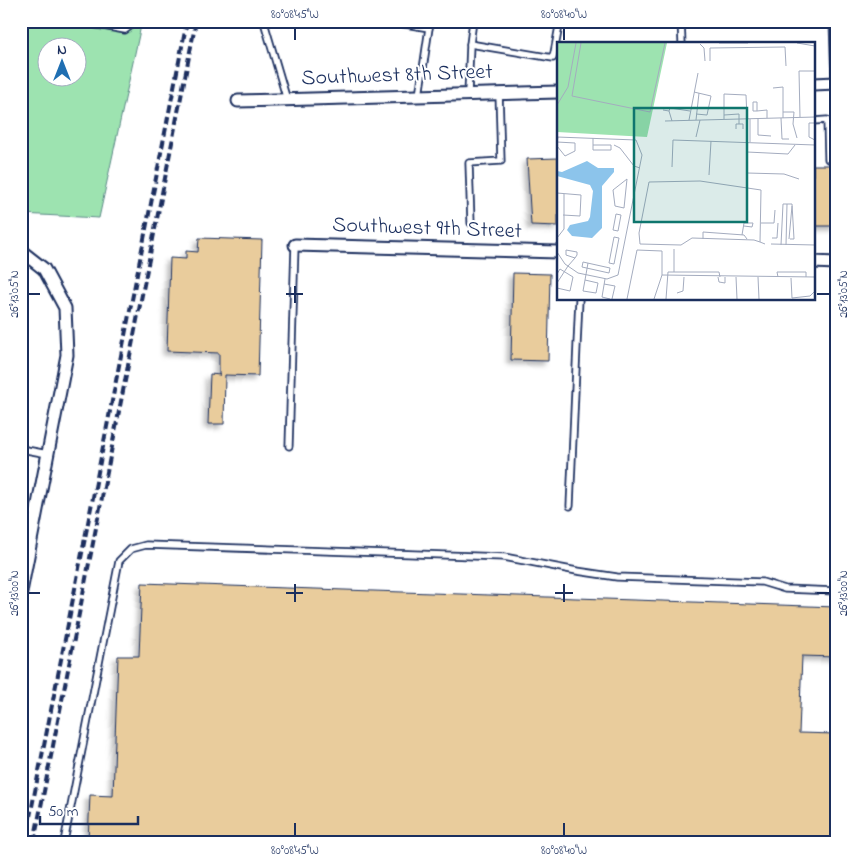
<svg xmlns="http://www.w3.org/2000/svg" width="857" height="863" font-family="'Indie Flower',sans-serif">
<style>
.green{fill:#9de3b0;stroke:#5c8987;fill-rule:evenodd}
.building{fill:#e9cc9c;stroke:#1b2f5e;filter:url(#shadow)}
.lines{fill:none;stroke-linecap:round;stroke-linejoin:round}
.service-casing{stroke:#1b2f5e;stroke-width:9}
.minor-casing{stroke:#1b2f5e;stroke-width:15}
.service{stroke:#fff;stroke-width:5.5}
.minor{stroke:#fff;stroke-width:11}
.rail{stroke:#1b2f5e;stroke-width:4;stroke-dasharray:8 4;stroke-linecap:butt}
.ticks{fill:none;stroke:#1b2f5e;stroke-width:2}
.labels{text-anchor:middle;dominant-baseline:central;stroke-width:4;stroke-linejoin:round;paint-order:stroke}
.street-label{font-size:22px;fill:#1b2f5e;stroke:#fff}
.inset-road{fill:none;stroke:#a4acbf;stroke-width:1}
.view{fill:#0f766e;fill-opacity:0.15;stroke:#0f766e;stroke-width:2.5}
.inset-edge{fill:none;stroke:#1b2f5e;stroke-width:2.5}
.neatline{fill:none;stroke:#1b2f5e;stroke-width:2}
.ticks-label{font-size:12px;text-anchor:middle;fill:#1b2f5e}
</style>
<defs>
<filter id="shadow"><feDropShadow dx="-4" dy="4" stdDeviation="2.5" flood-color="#0004"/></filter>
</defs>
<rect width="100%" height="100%" fill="#fff"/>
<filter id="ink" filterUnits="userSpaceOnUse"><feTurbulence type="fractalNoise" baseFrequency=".02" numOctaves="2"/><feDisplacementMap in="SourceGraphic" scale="10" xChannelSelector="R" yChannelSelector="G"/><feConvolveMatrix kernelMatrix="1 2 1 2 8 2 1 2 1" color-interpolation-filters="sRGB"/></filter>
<g filter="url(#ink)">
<!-- green -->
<path class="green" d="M 21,21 L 142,21 L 99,218 L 21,214 ZM 48,48 L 78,48 L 78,78 L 48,78 Z"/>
<!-- building -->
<g class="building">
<polygon points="558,158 558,226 531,225 527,159"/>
<rect x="813" y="165" width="23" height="61"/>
<polygon points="199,238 262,240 258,376 225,375 224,424 208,424 210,374 220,375 219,375 219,353 167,351 170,258 186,259 186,251 198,252"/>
<polygon points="513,273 550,274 548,361 511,360"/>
<polygon points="142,583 836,607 836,657 802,656 799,733 836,734 836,842 88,842 90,795 113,796 118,656 139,656"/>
</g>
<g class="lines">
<defs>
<g id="service">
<polyline points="75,21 125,30 137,21"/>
<polyline points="257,21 264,22 287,100"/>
<polyline points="387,21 429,28"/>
<polyline points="681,21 682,44"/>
<polyline points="833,21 835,83"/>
<polyline points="470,44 553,58 560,21"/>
<polyline points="468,94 470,44 473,21"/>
<polyline points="419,96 430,21"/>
<polyline points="813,121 827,120 828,159"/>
<polyline points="471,223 469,163 501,161 499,93"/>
<polyline points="289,446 295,245"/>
<polyline points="21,449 48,454"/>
<polyline points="570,506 579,299"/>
<polyline points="64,842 119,561 131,549 146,545 504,557 577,571 617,577 762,582 785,589 836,591"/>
</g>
<g id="minor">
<polyline points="813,84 836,83"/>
<polyline points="238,101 558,92"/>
<polyline points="295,245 558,252"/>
<polyline points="21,251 44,269 65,308 67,355 21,592"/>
<polyline points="813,262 836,263"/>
</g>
</defs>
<!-- service casing -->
<use href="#service" class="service-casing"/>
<!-- minor casing -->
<use href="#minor" class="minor-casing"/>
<!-- service -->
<use href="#service" class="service"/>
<!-- minor -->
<use href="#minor" class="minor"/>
<!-- rail -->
<g class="rail">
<polyline points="25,842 187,21"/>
<polyline points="34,842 196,21"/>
</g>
</g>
</g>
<!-- ticks -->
<path class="ticks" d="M 295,28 L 295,40M 564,28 L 564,40M 295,286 L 295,303M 28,294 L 40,294M 286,294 L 303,294M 817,294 L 830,294M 295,584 L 295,602M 564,584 L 564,602M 28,593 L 40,593M 286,593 L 303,593M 555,593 L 573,593M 817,593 L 830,593M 295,823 L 295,836M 564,823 L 564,836"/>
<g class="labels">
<!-- street labels -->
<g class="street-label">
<text transform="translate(397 76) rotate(-2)">Southwest 8th Street</text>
<text transform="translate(427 229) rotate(2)">Southwest 9th Street</text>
</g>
</g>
<!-- overview -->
<g transform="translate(557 42)">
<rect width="258" height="258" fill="#fff"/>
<path d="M 0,1 L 110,1 L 90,95 L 0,90 Z" fill="#9de3b0"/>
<path d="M 30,119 L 41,126 L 57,126 L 57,130 L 45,144 L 45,186 L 35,196 L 15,194 L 10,188 L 13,183 L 31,179 L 33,175 L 36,149 L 33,143 L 0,134 L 0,129 L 5,130 Z" fill="#8cc4eb"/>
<path class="inset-road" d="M 24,1 L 15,54 L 93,70 L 108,1M 162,1 L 191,1M 240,1 L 258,4M 143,2 L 147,6 L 148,19M 153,19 L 153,6 L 228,5 L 229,24M 216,46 L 226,45 L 226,76M 137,50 L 154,54 L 150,73 L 139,72M 0,63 L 11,45 L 19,1M 106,68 L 112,69 L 115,79M 112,69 L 113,66 L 133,69M 200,69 L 196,69 L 196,60 L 200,60 L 200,69 L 210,68 L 210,76M 226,70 L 237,70 L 236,82 L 240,96M 167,73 L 182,72 L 182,82M 243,75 L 242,29 L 258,29M 201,76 L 201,93 L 214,94M 224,76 L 225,97 L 232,97M 167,77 L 167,52 L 189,53 L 190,77M 132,78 L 141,31M 139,78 L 142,51M 108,79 L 258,75M 258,81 L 252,81 L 252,95 L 258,98M 179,87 L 179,82 L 186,82 L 186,87M 0,95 L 79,98 L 85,113 L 61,233 L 50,237 L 21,231 L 8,222 L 0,210M 139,95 L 143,78M 0,100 L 18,101 L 18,109 L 8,114 L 0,104 L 0,100 L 1,95M 193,100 L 193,77M 36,103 L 54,103 L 54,108 L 36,108 L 36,96M 57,103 L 63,106 L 77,124 L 83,126M 238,103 L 231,112 L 190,110 L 190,131 L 227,132 L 242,137M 115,125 L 116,98 L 258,103M 152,133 L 154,99M 70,137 L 67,166 L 58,164 L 56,148 ZM 0,151 L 24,153 L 23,174 L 6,173M 59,172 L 64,173 L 61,189 L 56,188 ZM 204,181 L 217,181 L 218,168M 185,193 L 187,181 L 196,181 L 195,185 L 187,184M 57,195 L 62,196 L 57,222 L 52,221 ZM 0,196 L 7,187 L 7,152M 215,196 L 220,196 L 221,181M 146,197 L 146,190 L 187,193 L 190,197M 232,197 L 235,164M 233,197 L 237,197 L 235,162M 203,200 L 204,148 L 143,139 L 92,140 L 82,191 L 83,202 L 124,203 L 135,196 L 197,198 L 203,200 L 208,202M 214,202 L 258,203M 224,203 L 226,162 L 235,162M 229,203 L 230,162M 117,207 L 117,230M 26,220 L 53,226 L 52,231 L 25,225 ZM 0,232 L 3,227 L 16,235 L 13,249 L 0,246M 105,233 L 258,235M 161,235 L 162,240 L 168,241 L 168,235M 179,235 L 180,257M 201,235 L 202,257M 221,235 L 220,230 L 249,230 L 249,235M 234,236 L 235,256 L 253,254 L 258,249M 48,237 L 45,255 L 53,257M 28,238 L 41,241 L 39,251 L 26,249 L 28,238 L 31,221M 0,241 L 11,224 L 18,216 L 20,213 L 20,210 L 9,208 L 9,213 L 18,216M 47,242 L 58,244 L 55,257M 120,251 L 126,249 L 127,235M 70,257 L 80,208 L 105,209 L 105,233M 97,257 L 105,233M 109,257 L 111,230 L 162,230 L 163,235"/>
<path class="view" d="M 77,66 L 190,66 L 190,180 L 77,180 Z"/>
<rect width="258" height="258" class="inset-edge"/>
</g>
<!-- margin -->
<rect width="857" height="863" fill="none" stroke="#fff" stroke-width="55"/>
<!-- north arrow -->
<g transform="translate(62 62)"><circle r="24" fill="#ffffff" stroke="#a4acbf"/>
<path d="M0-4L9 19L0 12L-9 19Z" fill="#1f6fb2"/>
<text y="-8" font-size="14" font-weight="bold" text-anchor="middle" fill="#1b2f5e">N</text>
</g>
<!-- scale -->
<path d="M40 816v8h98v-8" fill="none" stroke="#1b2f5e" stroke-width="2.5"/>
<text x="48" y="816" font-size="15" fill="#1b2f5e" stroke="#ffffff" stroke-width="4" paint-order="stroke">50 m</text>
<rect x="28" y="28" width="802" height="808" class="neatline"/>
<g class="ticks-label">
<text x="295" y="18">80°08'45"W</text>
<text x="564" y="18">80°08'40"W</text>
<text transform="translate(14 294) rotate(-90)" y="4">26°13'05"N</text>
<text transform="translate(843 294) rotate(-90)" y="4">26°13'05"N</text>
<text transform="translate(14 593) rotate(-90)" y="4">26°13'00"N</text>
<text transform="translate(843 593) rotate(-90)" y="4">26°13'00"N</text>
<text x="295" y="854">80°08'45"W</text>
<text x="564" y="854">80°08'40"W</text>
</g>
</svg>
